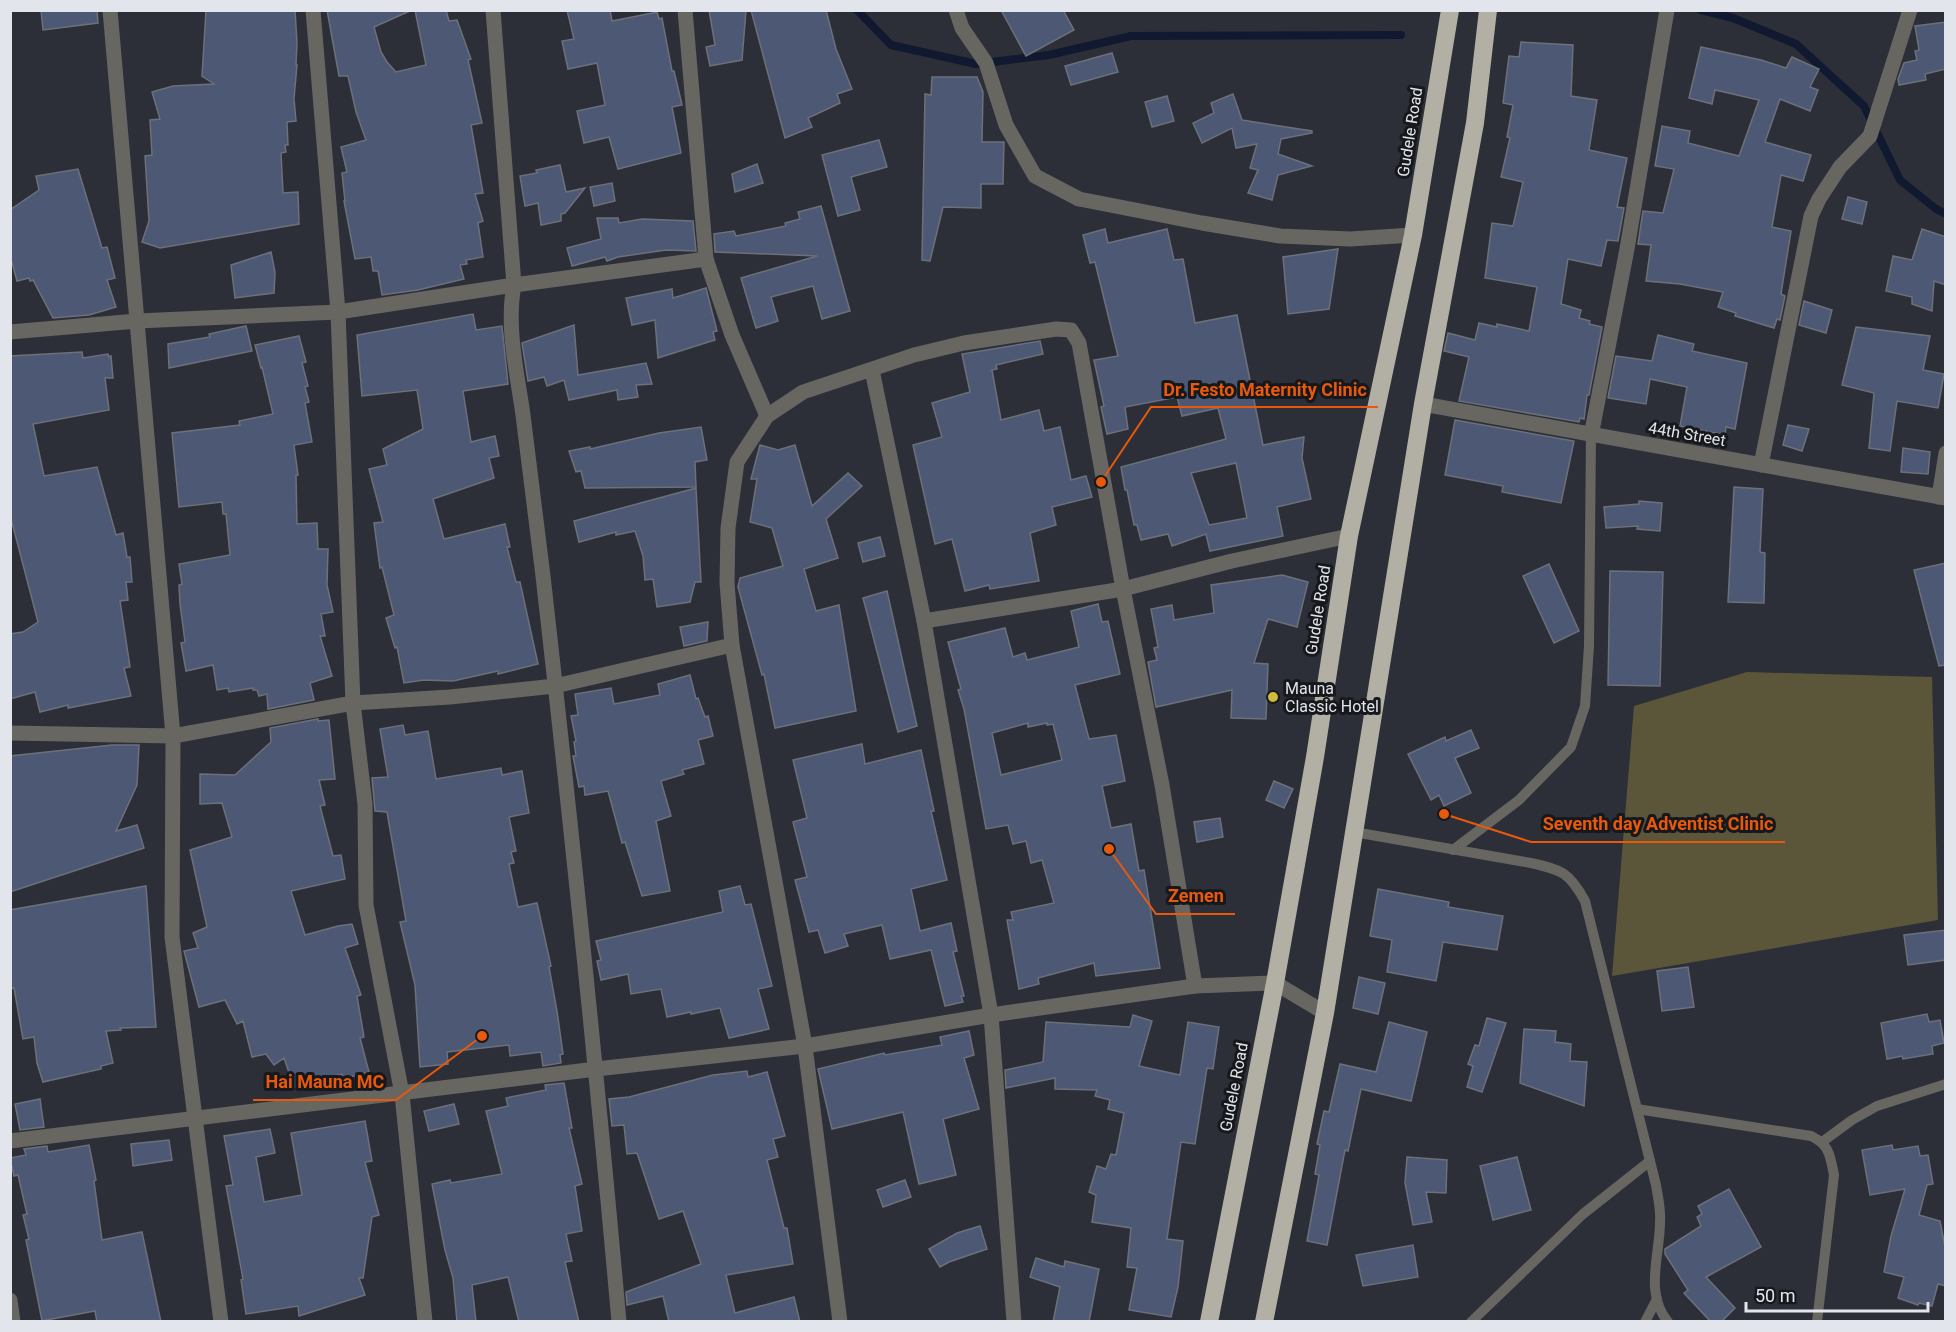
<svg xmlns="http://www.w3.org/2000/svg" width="1956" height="1332" font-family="Roboto,sans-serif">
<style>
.green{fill:#5b563a}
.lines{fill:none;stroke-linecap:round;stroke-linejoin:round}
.stream{stroke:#101930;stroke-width:8}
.building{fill:#4d5974;stroke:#6b707a;stroke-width:1.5;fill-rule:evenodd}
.lane{stroke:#676661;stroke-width:10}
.street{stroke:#676661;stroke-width:15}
.highway{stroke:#b2b0a4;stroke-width:18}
.poi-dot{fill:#ceb938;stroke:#16181c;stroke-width:2}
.labels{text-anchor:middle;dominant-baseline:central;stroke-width:6;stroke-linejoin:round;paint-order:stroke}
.street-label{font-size:16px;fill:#e2e5eb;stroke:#16181c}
.poi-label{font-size:16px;fill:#e2e5eb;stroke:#16181c;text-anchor:start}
.leader{fill:none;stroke:#e8590c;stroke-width:2}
.callout-dot{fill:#e8590c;stroke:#16181c;stroke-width:2}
.callout-label{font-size:18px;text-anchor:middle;font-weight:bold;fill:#e8590c;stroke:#16181c;stroke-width:6;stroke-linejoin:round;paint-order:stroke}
</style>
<rect width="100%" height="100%" fill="#2c2f38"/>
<!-- green -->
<polygon class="green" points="1747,672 1932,677 1938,920 1612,976 1634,706"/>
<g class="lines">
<!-- stream -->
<g class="stream">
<polyline points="857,10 891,45 976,64 1049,55 1131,36 1401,35"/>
<polyline points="1701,10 1733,18 1796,44 1864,106 1900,180 1936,209 1946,214"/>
</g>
</g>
<!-- building -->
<g class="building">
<polygon points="41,10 97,10 98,23 43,30"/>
<polygon points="206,10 295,10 297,43 296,65 297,65 294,99 296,121 287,122 288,145 285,145 286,152 281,153 283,193 298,192 299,224 160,248 142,242 149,221 145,156 152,155 150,120 160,119 152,92 173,86 214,84 202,76"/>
<polygon points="327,10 412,10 374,27 381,52 387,62 396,72 426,65 415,10 446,10 449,21 457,20 471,59 468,60 482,123 471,125 483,193 475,194 483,221 478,223 483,257 466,260 467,264 460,265 464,279 418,290 382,295 378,271 373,271 371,257 355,259 344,201 345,201 342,173 347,172 341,147 366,140 356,112 348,76 339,76"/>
<polygon points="567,10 610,10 612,21 657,12 659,19 662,18 672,71 674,71 682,105 672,107 681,153 618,169 609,137 584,143 577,111 605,105 597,63 568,69 562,41 574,39"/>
<polygon points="709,10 746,10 742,60 710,66 706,47 715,45"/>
<polygon points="751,10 826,10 836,49 852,89 837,94 840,103 808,118 812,127 785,138"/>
<polygon points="1001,10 1063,10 1074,30 1026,56"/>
<polygon points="1946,22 1946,69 1925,74 1926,80 1899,85 1898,79 1904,63 1917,60 1915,51 1919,50 1915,26"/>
<polygon points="1521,42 1573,45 1571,96 1597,100 1589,150 1627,158 1617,207 1624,208 1618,241 1607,240 1601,266 1568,259 1561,304 1581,310 1579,318 1590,321 1589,324 1602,327 1589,395 1587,395 1584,419 1580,418 1579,422 1459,401 1469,357 1444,351 1448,333 1475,340 1479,323 1497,327 1497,324 1529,331 1537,287 1485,278 1492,223 1513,226 1523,182 1501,177 1510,138 1507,137 1513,105 1503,103 1509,56 1519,57"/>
<polygon points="1701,47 1761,60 1786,68 1792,57 1819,69 1810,87 1818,90 1810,111 1780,99 1765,142 1811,155 1803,181 1781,175 1772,227 1791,231 1781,294 1785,296 1780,320 1777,319 1774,328 1735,316 1736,313 1718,307 1723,292 1680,284 1646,281 1651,245 1638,244 1643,211 1663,213 1674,169 1655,166 1662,126 1690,131 1688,143 1739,156 1759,100 1715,90 1712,104 1689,98"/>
<polygon points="1112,53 1118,72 1071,85 1065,66"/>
<polygon points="932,77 977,77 983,92 982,142 1004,142 1003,184 981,184 981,208 943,207 930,261 922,260 925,94 931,95"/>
<polygon points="1233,94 1242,120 1312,131 1312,133 1281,139 1278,154 1312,166 1278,175 1272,200 1248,193 1258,170 1250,168 1257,144 1236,148 1232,128 1202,143 1193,123 1214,113 1211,103"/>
<polygon points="1167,96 1174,121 1152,127 1145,102"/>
<polygon points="879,140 887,167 851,177 860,210 838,216 822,155"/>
<polygon points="757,164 763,183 735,192 732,174"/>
<polygon points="560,165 566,192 585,188 565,213 561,214 561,221 541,225 538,203 525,206 520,176 537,173 536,170"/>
<polygon points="78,169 102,248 107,247 115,278 107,280 116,307 89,315 53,318 33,280 30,281 29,278 17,281 10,255 10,210 39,190 36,176"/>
<polygon points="612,183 615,201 594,206 590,187"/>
<polygon points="1848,197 1867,202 1862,224 1842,219"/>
<polygon points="821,206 850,311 822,319 813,286 771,297 778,321 756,328 741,278 817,256 715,252 714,234 734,231 736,236 786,226 785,223 800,219 798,212"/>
<polygon points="597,218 618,218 619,223 642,219 693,221 696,251 666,250 618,257 607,261 605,257 572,266 567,248 601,239"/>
<path d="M 1105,229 L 1108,243 L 1167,229 L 1174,260 L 1183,259 L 1195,323 L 1237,315 L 1263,445 L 1304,437 L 1302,458 L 1311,499 L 1277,507 L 1283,536 L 1210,551 L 1206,534 L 1172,546 L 1168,534 L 1141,540 L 1137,525 L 1134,525 L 1127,490 L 1125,490 L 1121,467 L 1226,439 L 1218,408 L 1182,416 L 1177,397 L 1125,407 L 1128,429 L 1107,434 L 1101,407 L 1104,406 L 1094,360 L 1118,356 L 1095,262 L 1090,263 L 1083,235 ZM 1236,463 L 1247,518 L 1209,525 L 1191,473 Z"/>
<polygon points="1922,229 1946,237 1946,285 1934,281 1932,311 1912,304 1912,297 1886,291 1893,256 1912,260"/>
<polygon points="1338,249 1329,309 1288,314 1283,257"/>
<polygon points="271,252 275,272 274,293 235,298 231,265"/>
<polygon points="706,288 717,331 713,332 715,340 658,358 655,320 632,325 626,298 672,289 673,298"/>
<polygon points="1804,301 1832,310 1826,333 1799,325"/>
<polygon points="473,314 476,330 502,326 508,384 463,391 471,442 495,436 499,456 489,458 494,478 433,499 444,539 505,524 510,547 507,547 516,582 520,582 538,664 498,674 498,671 453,681 424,680 404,683 397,647 395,648 386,618 394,615 382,567 380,568 374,523 383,522 369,469 387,465 383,449 423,429 417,390 362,396 357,335"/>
<polygon points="574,325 578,375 646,363 652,384 636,385 638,397 618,400 617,390 569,400 564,380 547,386 544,377 528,381 522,343"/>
<polygon points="246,326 252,351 169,368 168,344 210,337 209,334"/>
<polygon points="1856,327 1930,336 1923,370 1944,374 1938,408 1897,401 1890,451 1869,448 1874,393 1842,385"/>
<polygon points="1658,335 1694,344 1692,351 1747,363 1735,429 1726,427 1725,435 1680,426 1687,387 1650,379 1646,404 1608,398 1616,356 1652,361"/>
<polygon points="299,336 306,362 302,363 308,386 305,387 309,402 305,403 312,442 294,445 298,475 296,475 297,524 317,523 318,549 328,549 327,585 333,612 321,614 325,636 320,636 332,676 310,683 314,700 268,709 267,694 259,696 257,690 253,690 253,688 229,692 228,688 217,690 213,665 186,671 181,643 185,642 180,604 179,585 182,584 179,564 230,555 226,514 223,514 222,502 179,507 172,433 240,425 239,421 273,414 262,367 261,368 255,345"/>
<polygon points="1040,341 1043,354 996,365 997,369 992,370 1001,420 1039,410 1044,431 1060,427 1071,480 1086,476 1092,497 1052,507 1056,525 1030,533 1039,581 990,589 989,585 965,591 952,539 935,544 913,445 942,437 932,403 970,392 962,354"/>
<polygon points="82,352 83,358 108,354 109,357 111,356 113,378 105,378 109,410 33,424 44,476 97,467 116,535 123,533 127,557 130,557 132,582 126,582 128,600 120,601 130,667 124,668 131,696 68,708 68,705 40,712 35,692 10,699 10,634 23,632 38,622 10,515 10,356"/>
<polygon points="1455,420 1574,441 1561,503 1502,492 1503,486 1445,475"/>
<polygon points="1788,425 1809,429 1802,451 1783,445"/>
<polygon points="701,427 707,460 695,462 696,487 585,488 581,471 576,472 569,451 590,447 590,449 659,433"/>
<polygon points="760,445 778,450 795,445 812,506 848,473 862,486 826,519 838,558 804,569 816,611 839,605 856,711 775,728 764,674 762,675 738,587 740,578 783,566 772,528 750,522 757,479 751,479"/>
<polygon points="1903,448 1930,452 1928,474 1901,472"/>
<polygon points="1734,487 1763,489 1760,552 1765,553 1764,603 1728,602"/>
<polygon points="696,488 701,582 695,582 690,602 657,607 653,579 645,580 643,556 635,531 616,535 616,532 579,542 574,521"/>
<polygon points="1639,501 1662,503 1660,531 1637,529 1638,526 1606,528 1604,507 1639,504"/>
<polygon points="880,537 885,556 863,562 858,543"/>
<polygon points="1946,563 1946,665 1939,666 1914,570"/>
<polygon points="1549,564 1579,631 1554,643 1523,576"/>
<polygon points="1610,571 1663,572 1660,686 1608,685"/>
<polygon points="1282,575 1308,582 1297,627 1268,619 1254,663 1268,664 1266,719 1231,718 1232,690 1156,707 1148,662 1157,660 1154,648 1158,647 1151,609 1172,605 1174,620 1214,613 1211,585"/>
<polygon points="887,591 917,726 898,732 863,598"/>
<path d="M 1098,604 L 1102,622 L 1108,621 L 1120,674 L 1075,685 L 1089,739 L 1116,735 L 1125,781 L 1102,786 L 1111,828 L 1131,824 L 1139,871 L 1144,870 L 1160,968 L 1096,976 L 1094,963 L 1038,978 L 1039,984 L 1019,989 L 1007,920 L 1013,920 L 1011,912 L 1054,903 L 1042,860 L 1031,863 L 1026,841 L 1013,844 L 1008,825 L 986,829 L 964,709 L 958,690 L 961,689 L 948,642 L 1005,628 L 1013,657 L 1025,653 L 1027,660 L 1079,647 L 1071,611 ZM 1028,723 L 1028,727 L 1047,723 L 1047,725 L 1053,724 L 1062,760 L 1001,775 L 992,733 Z"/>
<polygon points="708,622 707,641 684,646 680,627"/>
<polygon points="690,675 696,699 698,698 705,717 708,716 713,736 698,740 704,764 682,770 684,774 661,781 671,816 656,821 670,891 642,896 625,842 622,843 608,791 585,795 584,786 579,787 573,756 576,756 574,742 576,741 571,716 578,715 575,694 611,688 614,704 660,695 658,684"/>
<polygon points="318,719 318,721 329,720 335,779 319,780 325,805 320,806 333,856 341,855 345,879 291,891 305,935 338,926 352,924 358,944 345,948 361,995 357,996 364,1037 360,1038 369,1072 343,1079 342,1074 294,1087 284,1058 274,1065 266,1054 252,1057 243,1021 237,1024 225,1000 199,1007 184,951 198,948 193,933 207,927 190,850 232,837 222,803 200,804 200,774 235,775 271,742 270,728"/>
<polygon points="403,725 405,735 428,731 436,779 501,768 502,775 522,771 529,813 509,817 516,851 511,852 514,863 509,864 518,907 537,903 551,966 549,967 557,1011 563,1054 560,1055 561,1063 543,1066 541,1052 510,1056 509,1045 447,1052 448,1064 420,1067 415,985 400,922 406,921 387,812 375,811 372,778 388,777 380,729"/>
<polygon points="1471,730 1479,748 1455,758 1471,793 1444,806 1439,795 1431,800 1408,754 1445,737 1446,741"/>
<polygon points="862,744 865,764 921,750 934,811 931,811 947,880 911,889 920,931 951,923 957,951 953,952 964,996 961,996 963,1002 945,1006 931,950 890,959 882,925 844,934 848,946 825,953 818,930 809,932 795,880 807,877 793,822 807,818 793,760"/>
<polygon points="112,745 139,745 137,785 116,831 137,825 144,848 10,892 10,756"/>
<polygon points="1274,781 1293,789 1284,808 1266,800"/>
<polygon points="1220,818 1223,837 1197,842 1194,822"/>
<polygon points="146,886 156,1027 120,1028 121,1030 106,1031 113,1063 101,1066 101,1069 43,1082 37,1063 34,1037 23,1039 14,988 10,989 10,910"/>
<polygon points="740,886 745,905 751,904 772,986 758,989 769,1029 729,1038 720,1008 691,1014 691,1012 667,1017 661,989 631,994 628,974 601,980 597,961 601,960 596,941 723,912 719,891"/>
<polygon points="1378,889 1449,902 1448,907 1503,916 1497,950 1443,942 1436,981 1387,972 1392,940 1370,936"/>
<polygon points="1946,930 1946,960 1908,965 1904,935"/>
<polygon points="1688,967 1694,1007 1662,1011 1657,971"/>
<polygon points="1359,977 1385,983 1378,1014 1353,1008"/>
<polygon points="1927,1014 1929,1022 1940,1020 1944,1043 1932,1046 1933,1054 1903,1059 1902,1056 1887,1059 1881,1023"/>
<polygon points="1133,1015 1152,1021 1139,1066 1180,1075 1188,1022 1219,1027 1213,1069 1207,1068 1195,1144 1181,1142 1167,1239 1183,1241 1178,1287 1171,1317 1129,1310 1137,1268 1127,1267 1131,1228 1092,1222 1096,1195 1089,1192 1097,1166 1106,1169 1111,1154 1116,1155 1124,1113 1108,1109 1110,1100 1095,1096 1097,1090 1055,1089 1055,1078 1006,1088 1005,1070 1043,1062 1046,1022 1130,1027"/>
<polygon points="1487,1018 1506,1023 1482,1092 1467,1087 1473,1066 1468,1064 1475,1045 1479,1046"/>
<polygon points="1389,1022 1427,1032 1411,1101 1361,1089 1348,1151 1345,1150 1327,1245 1307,1241 1319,1175 1315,1174 1320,1145 1317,1144 1324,1111 1329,1112 1340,1064 1376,1072"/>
<polygon points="1524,1029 1556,1031 1555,1042 1571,1044 1570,1061 1587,1062 1584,1106 1520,1083"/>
<polygon points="969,1031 974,1055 964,1058 979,1109 943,1119 956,1175 919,1184 903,1112 832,1129 818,1069 884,1053 885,1055 942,1045 940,1037"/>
<polygon points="747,1071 748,1077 767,1072 785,1136 773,1139 778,1157 767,1160 784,1228 787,1228 793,1264 726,1275 735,1313 794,1297 800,1322 669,1322 663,1296 627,1305 626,1292 701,1264 683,1211 659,1219 637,1153 627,1154 624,1125 612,1126 609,1099 629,1097 713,1075"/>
<polygon points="564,1083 572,1128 569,1128 582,1184 575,1186 582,1231 566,1234 572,1261 565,1262 579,1322 519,1322 508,1277 472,1285 476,1322 457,1322 453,1278 445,1250 432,1184 450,1180 451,1183 502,1174 486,1111 508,1106 506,1098 546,1090 545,1085"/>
<polygon points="40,1099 44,1127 20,1130 15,1104"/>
<polygon points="454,1104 459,1124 429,1131 424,1111"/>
<polygon points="365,1121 372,1161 365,1162 379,1215 372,1217 363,1278 359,1278 365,1295 299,1316 298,1306 246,1314 241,1280 243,1279 226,1186 233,1185 224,1136 270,1129 275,1153 256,1157 264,1202 302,1195 291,1133"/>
<polygon points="169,1140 172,1160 133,1166 131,1144"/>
<polygon points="89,1145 96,1180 94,1181 102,1240 142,1232 161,1322 97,1322 95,1311 42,1321 26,1240 29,1239 23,1215 27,1214 18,1175 14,1176 10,1158 26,1155 24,1149 47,1146 48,1152"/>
<polygon points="1892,1145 1893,1150 1918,1146 1920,1156 1928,1155 1933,1184 1927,1185 1919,1215 1940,1221 1946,1252 1946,1286 1938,1284 1932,1306 1919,1303 1918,1305 1898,1298 1904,1277 1884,1272 1891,1236 1905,1189 1870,1195 1862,1150"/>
<polygon points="1407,1157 1447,1160 1446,1193 1426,1192 1432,1222 1413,1225 1405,1183"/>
<polygon points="1517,1157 1531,1210 1493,1220 1480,1166"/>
<polygon points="905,1180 911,1197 883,1207 877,1190"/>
<polygon points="1729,1189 1761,1247 1706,1277 1735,1308 1721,1322 1711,1322 1684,1293 1688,1290 1665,1254 1665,1249 1701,1226 1697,1217 1702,1214 1698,1206"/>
<polygon points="980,1226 987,1249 949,1262 940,1267 929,1249 957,1233"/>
<polygon points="1413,1245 1418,1277 1363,1286 1356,1255"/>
<polygon points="1036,1258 1064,1267 1065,1261 1099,1269 1089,1322 1053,1322 1060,1287 1030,1277"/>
</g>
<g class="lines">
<!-- lane -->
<g class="lane">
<path d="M 1354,832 L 1531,863 C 1562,870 1569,872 1585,901 L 1656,1185 C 1658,1198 1661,1209 1660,1222 C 1660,1255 1644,1293 1668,1322"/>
<polyline points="1453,850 1519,800 1571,747 1585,706 1589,646 1591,436"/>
<path d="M 1637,1109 L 1811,1136 C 1830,1145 1830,1156 1834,1175 L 1817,1322"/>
<polyline points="1822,1142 1852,1120 1877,1106 1946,1084"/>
<polyline points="1471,1322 1583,1214 1650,1161"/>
<polyline points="1645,1322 1657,1299"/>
</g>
<!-- street -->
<g class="street">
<polyline points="110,10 173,736 172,937 221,1322"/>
<polyline points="313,10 338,312 353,703 365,804 366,905 402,1094 425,1322"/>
<path d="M 493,10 L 514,285 C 506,327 517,372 523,415 C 530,468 536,522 543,576 C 571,824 597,1073 619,1322"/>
<polyline points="685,10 706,259 732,335 767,416"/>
<polyline points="956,10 962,28 986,63 1006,125 1035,176 1079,199 1202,223 1280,236 1350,239 1413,235"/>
<polyline points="10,332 137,321 338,312 514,285 706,259"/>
<polyline points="872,370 924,621 991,1015 1014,1322"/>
<polyline points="1423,404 1946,498"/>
<polyline points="1591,436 1627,249 1667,10"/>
<polyline points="1761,465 1811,216 1819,199 1840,167 1870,136 1910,10"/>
<polyline points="1939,497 1946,453"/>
<polyline points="924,621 1123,589 1232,561 1349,536"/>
<polyline points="10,733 173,736 353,703 450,697 555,686 732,645"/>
<polyline points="10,1141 596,1069 805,1046 991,1015 1195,986 1275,983 1325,1013"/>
<polyline points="10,1300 13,1322"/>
<polyline points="840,1322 805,1046 732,645 727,583 728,528 737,462 767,416 803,392 914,355 964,343 1056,329 1071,330 1079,343 1123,589 1162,785 1195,986"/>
</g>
<!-- highway -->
<g class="highway">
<polyline points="1209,1322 1275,983 1315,757 1349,536 1413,235 1450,10"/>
<polyline points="1264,1322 1325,1013 1423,404 1475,123 1488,10"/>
</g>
</g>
<!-- markers -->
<circle class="poi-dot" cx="1273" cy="697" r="6"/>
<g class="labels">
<!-- street labels -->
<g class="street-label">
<text transform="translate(1410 132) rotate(-81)">Gudele Road</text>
<text transform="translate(1687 434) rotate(10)">44th Street</text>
<text transform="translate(1318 610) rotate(-81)">Gudele Road</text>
<text transform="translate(1234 1087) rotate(-79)">Gudele Road</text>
</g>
<!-- poi labels -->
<g class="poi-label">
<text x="1285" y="688">Mauna<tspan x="1285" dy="18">Classic Hotel</tspan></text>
</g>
</g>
<!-- callouts -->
<path class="leader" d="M1101 482L1151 407H1378M1444 814L1531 842H1785M1109 849L1156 914H1235M482 1036L396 1100H253"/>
<g class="callout-dot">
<circle cx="1101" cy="482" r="6"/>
<circle cx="1444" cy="814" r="6"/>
<circle cx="1109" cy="849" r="6"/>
<circle cx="482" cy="1036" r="6"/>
</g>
<g class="callout-label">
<text x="1265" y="396">Dr. Festo Maternity Clinic</text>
<text x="1658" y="830">Seventh day Adventist Clinic</text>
<text x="1196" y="902">Zemen</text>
<text x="325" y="1088">Hai Mauna MC</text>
</g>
<!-- border -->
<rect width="1956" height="1332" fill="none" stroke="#e2e5eb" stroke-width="24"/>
<!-- scale -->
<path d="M1746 1302v9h182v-9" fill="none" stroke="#e2e5eb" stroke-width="3"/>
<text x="1755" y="1302" font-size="18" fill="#e2e5eb" stroke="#16181c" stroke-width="4.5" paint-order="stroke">50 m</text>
</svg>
